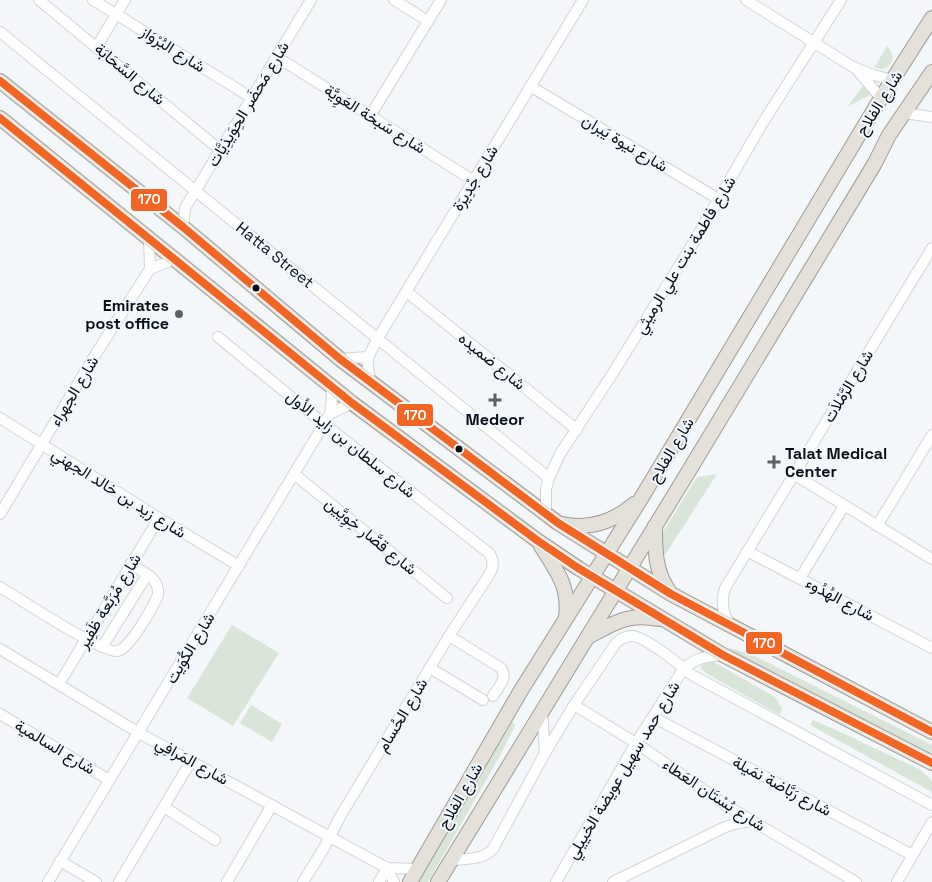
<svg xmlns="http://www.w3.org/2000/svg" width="932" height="882" font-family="'Space Grotesk',Vazirmatn,sans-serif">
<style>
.green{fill:#d8e5d8}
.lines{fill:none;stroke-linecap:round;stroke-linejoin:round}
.minor-casing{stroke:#d2d4d7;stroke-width:12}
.major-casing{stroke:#9f9b93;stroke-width:16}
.minor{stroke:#fdfefe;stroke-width:10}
.major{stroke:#e4e1db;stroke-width:14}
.bus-1-casing{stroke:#f0f7fe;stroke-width:11}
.bus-1{stroke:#f26522;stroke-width:8}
.bus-dot{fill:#0c0f11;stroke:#f0f7fe;stroke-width:2}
.poi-dot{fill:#5d6063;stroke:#f0f7fe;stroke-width:2}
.labels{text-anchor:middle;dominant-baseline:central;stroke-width:4;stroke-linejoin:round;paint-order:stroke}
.street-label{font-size:16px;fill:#0c0f11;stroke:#f0f7fe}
.poi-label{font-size:16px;font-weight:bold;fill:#0c0f11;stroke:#f0f7fe;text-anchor:end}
.line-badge{stroke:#f0f7fe;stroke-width:2}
.badge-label{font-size:14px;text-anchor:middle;font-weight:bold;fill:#fff}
</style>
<rect width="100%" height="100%" fill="#f4f7fa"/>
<!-- green -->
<g class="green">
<path d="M 887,46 C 896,55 894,65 882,69 L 874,68 Z"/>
<polygon points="867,81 875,88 868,96 847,107"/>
<polygon points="717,474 665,555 660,549 658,540 697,477"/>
<polygon points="232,625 279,653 233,726 187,698"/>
<polygon points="728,647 757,657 932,745 932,757 735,654"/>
<polygon points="704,661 714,662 775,697 782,708 780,715 709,675 700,668"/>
<polygon points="251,705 282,724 272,742 240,723"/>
<polygon points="813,720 834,729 921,770 932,781 932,792 810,725"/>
<polygon points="513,721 515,726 501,754 428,882 417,882"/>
</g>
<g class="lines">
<defs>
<g id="minor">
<polyline points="39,0 220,150"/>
<polyline points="93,0 252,98"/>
<polyline points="394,0 428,21"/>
<polyline points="746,0 853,67 873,75 893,80"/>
<polyline points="0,32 549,478"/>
<polyline points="97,46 125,0"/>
<polyline points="277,57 474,181"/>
<polyline points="858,71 881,98"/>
<polyline points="530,86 720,200"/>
<polyline points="904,113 932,117"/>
<polyline points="370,116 441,0"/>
<polyline points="183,227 185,208 311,0"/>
<polyline points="149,238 150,269"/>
<polyline points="407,292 577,430"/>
<path d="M 218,337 L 324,424 L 489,553 C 494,560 494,567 489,575 L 449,636 L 341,815 L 324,848 L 303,882"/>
<polyline points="340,359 367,357"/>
<path d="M 371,383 C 365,360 367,358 378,338 L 583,0"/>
<polyline points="330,414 352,403"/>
<polyline points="0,418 159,518 239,566"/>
<polyline points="294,474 447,598"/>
<polyline points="795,475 932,559"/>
<polyline points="0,514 92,360 150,269 175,259"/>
<polyline points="546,515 546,489 549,478 560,454 613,373 692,245 762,124 841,0"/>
<polyline points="877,526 932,435"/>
<polyline points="747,551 932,648"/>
<polyline points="800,578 844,506"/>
<path d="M 0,587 C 18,598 105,655 118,651 C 130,648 153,607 158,595 C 160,578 143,572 130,564"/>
<path d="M 731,625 C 722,614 721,601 725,588 L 932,248"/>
<path d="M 449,636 L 501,668 C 508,678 499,686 493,696"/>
<polyline points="102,647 147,575"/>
<polyline points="0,649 139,733 387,868 418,869"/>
<polyline points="430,668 483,700"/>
<polyline points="59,684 159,518"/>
<polyline points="574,705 636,743 727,806 856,882"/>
<polyline points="542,711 545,753"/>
<polyline points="0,714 109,780"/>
<polyline points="653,717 912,855"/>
<polyline points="164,807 215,840"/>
<path d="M 451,860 C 468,858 481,861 493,849 L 545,753 L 574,705 L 616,643 C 621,638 626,636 633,636 C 647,638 680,665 692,675 L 932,805"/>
<polyline points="60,861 96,882"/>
<polyline points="387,868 394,882"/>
<polyline points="48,882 330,414 332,400 331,385"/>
<polyline points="119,882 191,761"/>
<polyline points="227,882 272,805"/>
<polyline points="379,882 387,868"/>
<path d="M 556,882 L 636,743 L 684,668 C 696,658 707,656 723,655"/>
<polyline points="613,882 725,827 738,823 752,821"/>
<polyline points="897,882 932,822"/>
</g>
<g id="major">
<polyline points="0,81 183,227 340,359 558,523 671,594 932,732"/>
<polyline points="0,118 352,403 538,541 578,568 723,655 932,763"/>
<path d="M 562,524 C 589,530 613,522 634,504"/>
<path d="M 655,526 C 655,550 655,571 669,591"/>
<path d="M 541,546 C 557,572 570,586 566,618"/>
<path d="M 588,637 C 614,623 627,613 658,619"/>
<polyline points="410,882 520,692 642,497 881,98 932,18"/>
<polyline points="438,882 687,474 875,163 889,135 932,72"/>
</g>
</defs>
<!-- minor casing -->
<use href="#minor" class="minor-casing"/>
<!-- major casing -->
<use href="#major" class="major-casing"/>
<!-- minor -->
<use href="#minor" class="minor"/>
<!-- major -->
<use href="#major" class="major"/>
<defs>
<g id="bus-1">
<polyline points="0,81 183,227 340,359 558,523 671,594 932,732"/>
<polyline points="0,118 352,403 538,541 578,568 723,655 932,763"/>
</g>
</defs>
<!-- bus-1 casing -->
<use href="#bus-1" class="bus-1-casing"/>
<!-- bus-1 -->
<use href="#bus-1" class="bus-1"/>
</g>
<!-- markers -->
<g class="bus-dot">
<circle cx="256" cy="288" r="4.5"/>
<circle cx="459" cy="449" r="4.5"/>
</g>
<g class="poi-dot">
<circle cx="179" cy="314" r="5"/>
<path d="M492.5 392.5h5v5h5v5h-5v5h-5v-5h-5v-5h5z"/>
<path d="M771.5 454.5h5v5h5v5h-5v5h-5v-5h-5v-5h5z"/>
</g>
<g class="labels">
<!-- street labels -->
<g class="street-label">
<text transform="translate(173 49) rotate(32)">شارع البُرْوَاز</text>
<text transform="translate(130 74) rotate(40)">شارع السَّحَابَة</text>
<text transform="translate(879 103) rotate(-58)">شارع الفلاح</text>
<text transform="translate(248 104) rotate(-59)">شارع مَحضَر الحِوَيذِيَّات</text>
<text transform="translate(375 119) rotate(32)">شارع سَبخة العَوِيَّة</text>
<text transform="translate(625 143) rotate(31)">شارع نيوة يَبران</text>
<text transform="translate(475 178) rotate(-59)">شارع جْدِيرَة</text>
<text transform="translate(275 255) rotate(39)">Hatta Street</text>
<text transform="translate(685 255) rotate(-59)">شارع فاطمة بنت علي الرميثي</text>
<text transform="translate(492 361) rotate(39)">شارع ضميده</text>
<text transform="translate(848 386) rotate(-59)">شارع الرَّمْلاَت</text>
<text transform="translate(74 391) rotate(-59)">شارع الجهراء</text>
<text transform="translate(351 444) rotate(39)">شارع سلطان بن زايد الأول</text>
<text transform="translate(671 450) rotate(-59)">شارع الفلاح</text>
<text transform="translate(119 493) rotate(32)">شارع زيد بن خالد الجهني</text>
<text transform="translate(371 536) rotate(39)">شارع قصَّار خِوِيَّين</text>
<text transform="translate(840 599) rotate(28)">شارع الهُدُوء</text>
<text transform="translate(109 601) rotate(-59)">شارع مُرَبَّعة ظَفِير</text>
<text transform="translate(190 648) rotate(-59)">شارع الكُوَيت</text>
<text transform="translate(402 715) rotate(-59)">شارع الحُسام</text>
<text transform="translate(55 747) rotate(31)">شارع السالمية</text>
<text transform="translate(192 761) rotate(29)">شارع المَرافِي</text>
<text transform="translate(623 770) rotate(-59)">شارع حمد سهيل عويضة الخييلي</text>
<text transform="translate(782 786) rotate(28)">شارع رَبَّاضة نمَيلة</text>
<text transform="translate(714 795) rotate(33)">شارع بُسْتَان العَطاء</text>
<text transform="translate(460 796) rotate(-60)">شارع الفلاح</text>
</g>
<!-- poi labels -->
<g class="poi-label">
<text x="169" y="305">Emirates<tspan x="169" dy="18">post office</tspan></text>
<text x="495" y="419" text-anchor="middle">Medeor</text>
<text x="785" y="453" text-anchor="start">Talat Medical<tspan x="785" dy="18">Center</tspan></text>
</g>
</g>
<g class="line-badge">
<rect x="130" y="188" width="38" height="24" rx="5" fill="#f26522"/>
<rect x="396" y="403" width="38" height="24" rx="5" fill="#f26522"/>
<rect x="745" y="631" width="38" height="24" rx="5" fill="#f26522"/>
</g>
<g class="badge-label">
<text x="149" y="204">170</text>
<text x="415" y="420">170</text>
<text x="764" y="648">170</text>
</g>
</svg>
